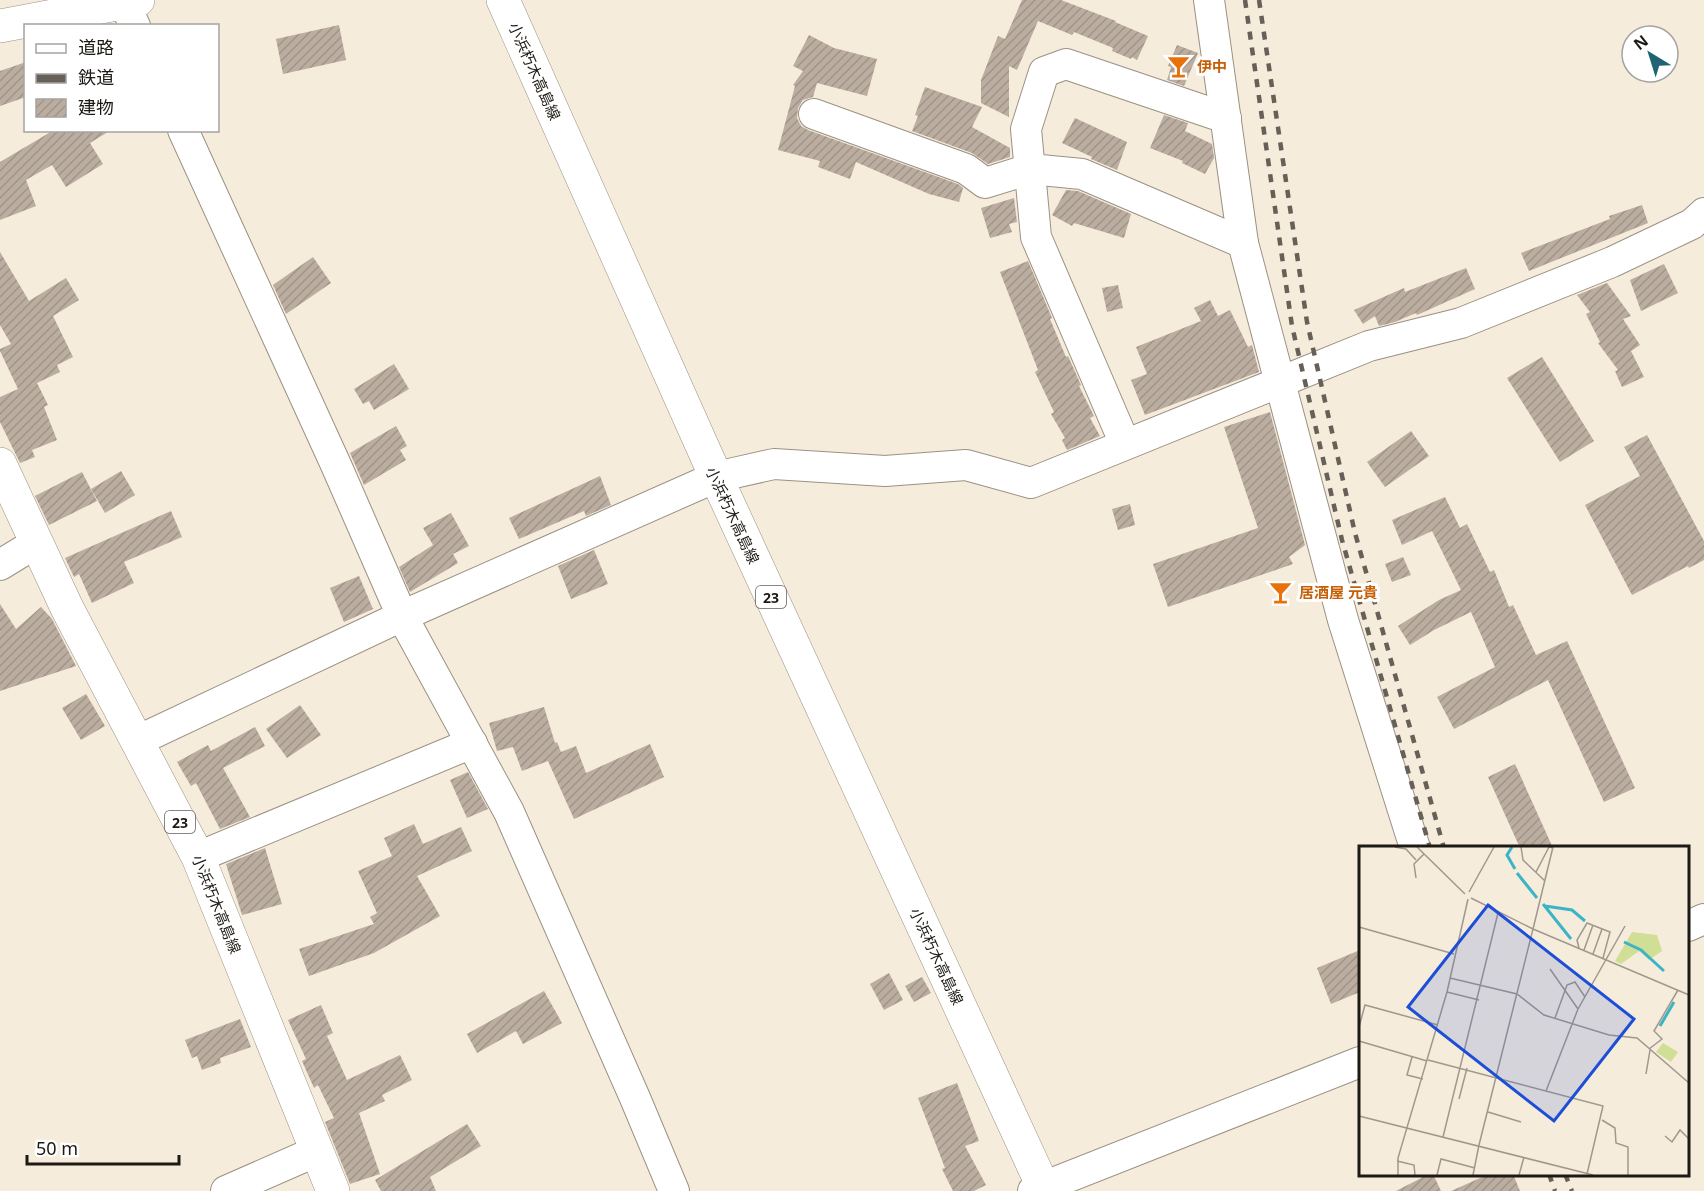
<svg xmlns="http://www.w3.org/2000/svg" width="1704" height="1191" font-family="'Noto Sans','Noto Sans JP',sans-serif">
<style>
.building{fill:url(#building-hatch)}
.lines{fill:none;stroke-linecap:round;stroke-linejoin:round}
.minor-casing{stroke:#9b9183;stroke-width:32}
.major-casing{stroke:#9b9183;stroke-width:34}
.minor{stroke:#fff;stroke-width:30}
.major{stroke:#fff;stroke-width:33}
.rail{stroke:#676058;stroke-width:4.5;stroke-dasharray:8 8;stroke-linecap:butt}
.labels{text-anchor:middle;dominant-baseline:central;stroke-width:6;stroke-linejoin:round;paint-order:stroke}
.shield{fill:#fff;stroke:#615e5a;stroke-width:1.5}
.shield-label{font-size:14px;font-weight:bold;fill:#1d1914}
.food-label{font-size:15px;font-weight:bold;fill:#c56008;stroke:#fff;text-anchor:start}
.street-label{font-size:15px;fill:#1d1914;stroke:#fff}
.inset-river{fill:none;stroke:#3bb5c6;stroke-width:3}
.inset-road{fill:none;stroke:#9f988c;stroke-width:1.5}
.view{fill:#1d4ed8;fill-opacity:0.15;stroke:#1d4ed8;stroke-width:3}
.inset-edge{fill:none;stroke:#1d1914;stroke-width:3}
</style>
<defs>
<pattern id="building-hatch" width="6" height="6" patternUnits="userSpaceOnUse" patternTransform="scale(1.5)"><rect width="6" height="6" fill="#bbada0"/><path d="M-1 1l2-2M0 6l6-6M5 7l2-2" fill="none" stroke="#a09489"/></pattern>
</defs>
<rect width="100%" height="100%" fill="#f6ecdc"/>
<!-- building -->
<g class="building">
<polygon points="1022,0 1061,0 1116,21 1115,22 1148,36 1137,60 1132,57 1131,59 1112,51 1113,48 1074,32 1072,35 1038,21 1017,70 1009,66 1009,117 981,103 981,80 998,36 1005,39"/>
<polygon points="339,25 346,60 283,74 276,39"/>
<polygon points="809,35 834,48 877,59 867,96 817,83 813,97 803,100 798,108 797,118 801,126 808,130 958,184 963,188 959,202 929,194 856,162 850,179 818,167 820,161 778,150 795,86 793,85 803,71 793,66"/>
<polygon points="1177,45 1198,53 1184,86 1167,80 1171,67 1168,66"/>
<polygon points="26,62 26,97 0,106 0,71"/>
<polygon points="925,87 982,107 972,127 1010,148 1010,157 988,164 972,153 912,131 918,116 915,115"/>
<polygon points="1164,115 1188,123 1185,131 1212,144 1214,158 1205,174 1182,163 1183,161 1150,148"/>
<polygon points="1075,118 1127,142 1117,170 1091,159 1092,157 1062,143"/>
<polygon points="54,130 111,130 90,143 103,164 66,187 52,165 26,180 36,206 0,220 0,162"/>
<polygon points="1066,190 1078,191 1131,214 1124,238 1074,223 1072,226 1052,215"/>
<polygon points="1014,198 1017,222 1009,224 1012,232 990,238 981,208"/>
<polygon points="1642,205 1648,223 1529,271 1521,253 1610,219 1609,216"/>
<polygon points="0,252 29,301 66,278 79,300 53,316 73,357 57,365 60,372 37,383 48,405 44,407 57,440 32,450 35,457 20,463 0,422 0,397 18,389 0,351 0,349 11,344 0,325"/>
<polygon points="313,257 331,283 286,314 273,285"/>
<polygon points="1028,261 1052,318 1050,319 1066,357 1068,356 1081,385 1079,386 1094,416 1090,418 1100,436 1067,450 1062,440 1065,438 1051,414 1054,412 1035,372 1038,370 1000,272"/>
<polygon points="1664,264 1678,293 1641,311 1630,280"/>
<polygon points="1466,268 1475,289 1417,315 1416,313 1395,322 1379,326 1375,316 1363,324 1354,310 1404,288 1405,292"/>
<polygon points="1607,283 1631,316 1623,319 1640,345 1631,351 1644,377 1622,387 1615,371 1618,370 1598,343 1600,342 1586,314 1590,312 1577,295"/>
<polygon points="1118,285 1123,308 1107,312 1102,288"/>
<polygon points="1210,300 1218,316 1230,310 1248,347 1252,345 1259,372 1145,415 1131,380 1147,374 1136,347 1201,321 1194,308"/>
<polygon points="1542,357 1594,441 1560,462 1507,378"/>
<polygon points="394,364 409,389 374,410 369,401 363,404 354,389"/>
<polygon points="1270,412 1305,545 1289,557 1293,564 1168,607 1153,564 1258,528 1224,427"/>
<polygon points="396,426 407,446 400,450 406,460 364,485 350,453"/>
<polygon points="1411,431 1429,456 1385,487 1367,462"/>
<polygon points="1647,435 1704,541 1704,560 1689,568 1688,566 1632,595 1585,505 1640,476 1624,447"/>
<polygon points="121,471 135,495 105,513 91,489"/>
<polygon points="82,472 97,501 49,525 35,496"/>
<polygon points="600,476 611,505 586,516 584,511 519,539 509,518"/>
<polygon points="1445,497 1460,528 1467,524 1490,572 1494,570 1509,607 1513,605 1536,655 1567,641 1635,788 1604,802 1548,680 1454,729 1437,697 1495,667 1471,612 1434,630 1410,645 1398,626 1439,600 1461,590 1432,531 1402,545 1392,520"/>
<polygon points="1130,504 1135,525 1118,530 1112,509"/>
<polygon points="171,511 182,537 124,562 134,583 92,603 79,574 74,577 65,558"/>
<polygon points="451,513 469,546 453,554 458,563 410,592 399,567 433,545 423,528"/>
<polygon points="594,550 608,584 571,599 558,566"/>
<polygon points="1403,557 1411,575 1392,582 1385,564"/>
<polygon points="359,576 373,609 344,622 330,588"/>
<polygon points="0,604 16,629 41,607 52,619 76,666 0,691"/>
<polygon points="86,694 105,726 81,740 62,708"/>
<polygon points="300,705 321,735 287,758 266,729"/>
<polygon points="544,707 555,743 557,742 561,752 576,746 586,773 650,744 664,777 574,819 548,761 522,771 513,747 497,751 489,723"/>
<polygon points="255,727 265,746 223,768 250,817 220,829 196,783 191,786 177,762 208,745 211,751"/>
<polygon points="1515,764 1553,848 1520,848 1488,777"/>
<polygon points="468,772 488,809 467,818 450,780"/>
<polygon points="414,824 423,844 461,827 472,851 417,876 440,916 374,953 309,976 299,949 374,924 370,917 377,913 358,871 392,856 384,838"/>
<polygon points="265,848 282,904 242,915 226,864"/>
<polygon points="1360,950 1360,992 1331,1004 1317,968"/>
<polygon points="889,973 903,1000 884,1010 870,984"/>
<polygon points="922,977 931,993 914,1002 905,986"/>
<polygon points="544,991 562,1023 523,1044 516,1031 477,1053 467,1034"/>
<polygon points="321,1005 333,1033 327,1036 347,1080 400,1055 412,1080 382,1095 385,1101 359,1113 380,1174 350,1184 325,1122 334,1118 318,1085 314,1088 302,1061 306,1059 288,1020"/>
<polygon points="240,1019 251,1047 220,1058 221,1063 202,1070 197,1056 192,1058 185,1040"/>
<polygon points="957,1083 979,1141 965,1146 986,1185 974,1191 953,1191 942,1169 945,1168 918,1098"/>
<polygon points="467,1124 481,1146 430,1177 436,1191 381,1191 375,1180"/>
<polygon points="1429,1174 1433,1174 1441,1191 1396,1191"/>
<polygon points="1489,1174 1513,1174 1520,1191 1451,1191"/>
</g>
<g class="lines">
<defs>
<g id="minor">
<polyline points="1209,0 1243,243 1343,620 1415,848"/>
<polyline points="124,3 135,26"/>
<polyline points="814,114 966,169 985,183 1030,169 1082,174 1243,243"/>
<polyline points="183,130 336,465 402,616 509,812 635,1098 674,1191"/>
<polyline points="1125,444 1036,237 1026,129 1044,72 1066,64 1226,118"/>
<polyline points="0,565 36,543"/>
<polyline points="137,741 402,616 716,477 774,464 885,471 966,465 1031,483 1369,346 1461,323 1612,262 1692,224 1704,213"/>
<polyline points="198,857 472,743"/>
<polyline points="1688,926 1704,919"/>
<polyline points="226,1191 317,1151"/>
<polyline points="1033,1191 1360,1062"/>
</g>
<g id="major">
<polyline points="503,0 716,477 1045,1191"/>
<polyline points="0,26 138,0"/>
<polyline points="0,464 67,608 198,857 333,1191"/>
</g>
</defs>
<!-- minor casing -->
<use href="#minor" class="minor-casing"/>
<!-- major casing -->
<use href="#major" class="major-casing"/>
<!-- minor -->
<use href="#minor" class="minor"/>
<!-- major -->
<use href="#major" class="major"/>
<!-- rail -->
<g class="rail">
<polyline points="1245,0 1292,326 1342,540 1430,848"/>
<polyline points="1259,0 1307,322 1355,533 1444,848"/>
<polyline points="1549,1174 1555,1191"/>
<polyline points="1565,1174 1572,1191"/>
</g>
</g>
<!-- icons -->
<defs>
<symbol id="bar-bare" viewBox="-9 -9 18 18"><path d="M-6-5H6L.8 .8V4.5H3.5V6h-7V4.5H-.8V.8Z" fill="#e8710a" stroke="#fff" stroke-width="2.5" paint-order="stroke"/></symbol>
</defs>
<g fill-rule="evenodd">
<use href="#bar-bare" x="1162" y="50" width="33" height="33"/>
<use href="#bar-bare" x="1264" y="576" width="33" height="33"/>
</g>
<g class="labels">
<!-- shield labels -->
<g class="shield">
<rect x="756" y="586" width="30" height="22" rx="4.5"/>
<rect x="165" y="811" width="30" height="22" rx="4.5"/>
</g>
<g class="shield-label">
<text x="771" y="597">23</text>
<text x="180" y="822">23</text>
</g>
<!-- food labels -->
<g class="food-label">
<text x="1197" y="66">伊中</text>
<text x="1299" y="592">居酒屋 元貴</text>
</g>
<!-- street labels -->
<g class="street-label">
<text transform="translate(535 71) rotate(66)">小浜朽木高島線</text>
<text transform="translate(733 515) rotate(65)">小浜朽木高島線</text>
<text transform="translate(217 904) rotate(68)">小浜朽木高島線</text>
<text transform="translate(937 956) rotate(65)">小浜朽木高島線</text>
</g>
</g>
<!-- overview -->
<g transform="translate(1359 846)">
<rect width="330" height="330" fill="#f6ecdc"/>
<path d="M 273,86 L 298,89 L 303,105 L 290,114 L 280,105 L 262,118 L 256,115 Z" fill="#d0de96"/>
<path d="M 304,197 L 319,206 L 312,216 L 297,206 Z" fill="#d0de96"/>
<path class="inset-river" d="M 153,1 L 148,9 L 156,23M 158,27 L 178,52M 184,58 L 212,93M 186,60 L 213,64 L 226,75M 265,96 L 282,104 L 305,125M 301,180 L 315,156"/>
<path class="inset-road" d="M 36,1 L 47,3 L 57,14M 58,1 L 106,48M 162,1 L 164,14 L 186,35M 177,26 L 190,1 L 194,2M 57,32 L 55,18 L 65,8M 110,46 L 135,1M 112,52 L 174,83 L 120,299M 0,81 L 95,108M 174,83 L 330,149M 174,83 L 194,1M 220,102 L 218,94 L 228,77 L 251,86 L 244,112M 225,104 L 234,79M 234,108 L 243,83M 191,123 L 219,163M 91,132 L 158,148 L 185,169 L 250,189 L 278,192 L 330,237M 88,146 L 120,154M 196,172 L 208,139 L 216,136 L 226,151M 0,181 L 6,159 L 79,179M 0,195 L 68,215M 290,203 L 303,193 L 295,185 L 319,144M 53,211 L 48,229 L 64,233M 69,214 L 244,260 L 228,328M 287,228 L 291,204M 187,245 L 219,163 L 266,80M 100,253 L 108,222M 129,266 L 162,276M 0,270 L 234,329M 243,274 L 256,282 L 257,297 L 269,301 L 269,329M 306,290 L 313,296 L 321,284 L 330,293M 84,291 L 139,67M 38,315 L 55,319 L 56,329M 39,329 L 39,312 L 88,146 L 109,53M 78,329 L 82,313 L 116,322M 114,329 L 120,299M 160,329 L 165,311"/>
<path class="view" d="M 129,59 L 275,173 L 195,275 L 49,161 Z"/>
<rect width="330" height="330" class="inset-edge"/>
</g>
<!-- legend -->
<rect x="24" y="24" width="195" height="108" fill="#ffffff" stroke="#a5a3a1" stroke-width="1.5"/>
<rect x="36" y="44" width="30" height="9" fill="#ffffff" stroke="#a5a3a1" stroke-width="1.5"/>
<text x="78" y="54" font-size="18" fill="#1d1914">道路</text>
<rect x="36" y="74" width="30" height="9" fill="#676058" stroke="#a5a3a1" stroke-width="1.5"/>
<text x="78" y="84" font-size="18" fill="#1d1914">鉄道</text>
<rect x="36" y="99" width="30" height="18" fill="url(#building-hatch)" stroke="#a5a3a1" stroke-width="1.5"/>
<text x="78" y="114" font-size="18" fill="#1d1914">建物</text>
<!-- north arrow -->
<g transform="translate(1650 54) rotate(322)"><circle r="28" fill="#ffffff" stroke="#a5a3a1" stroke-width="1.5"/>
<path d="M0-4.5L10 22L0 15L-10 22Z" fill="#1e6475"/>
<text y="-9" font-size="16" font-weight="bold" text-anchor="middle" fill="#1d1914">N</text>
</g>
<!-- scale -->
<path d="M27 1155v9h152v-9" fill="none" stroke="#1d1914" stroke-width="3"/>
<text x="36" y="1155" font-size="18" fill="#1d1914" stroke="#ffffff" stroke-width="4.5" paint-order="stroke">50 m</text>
</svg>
